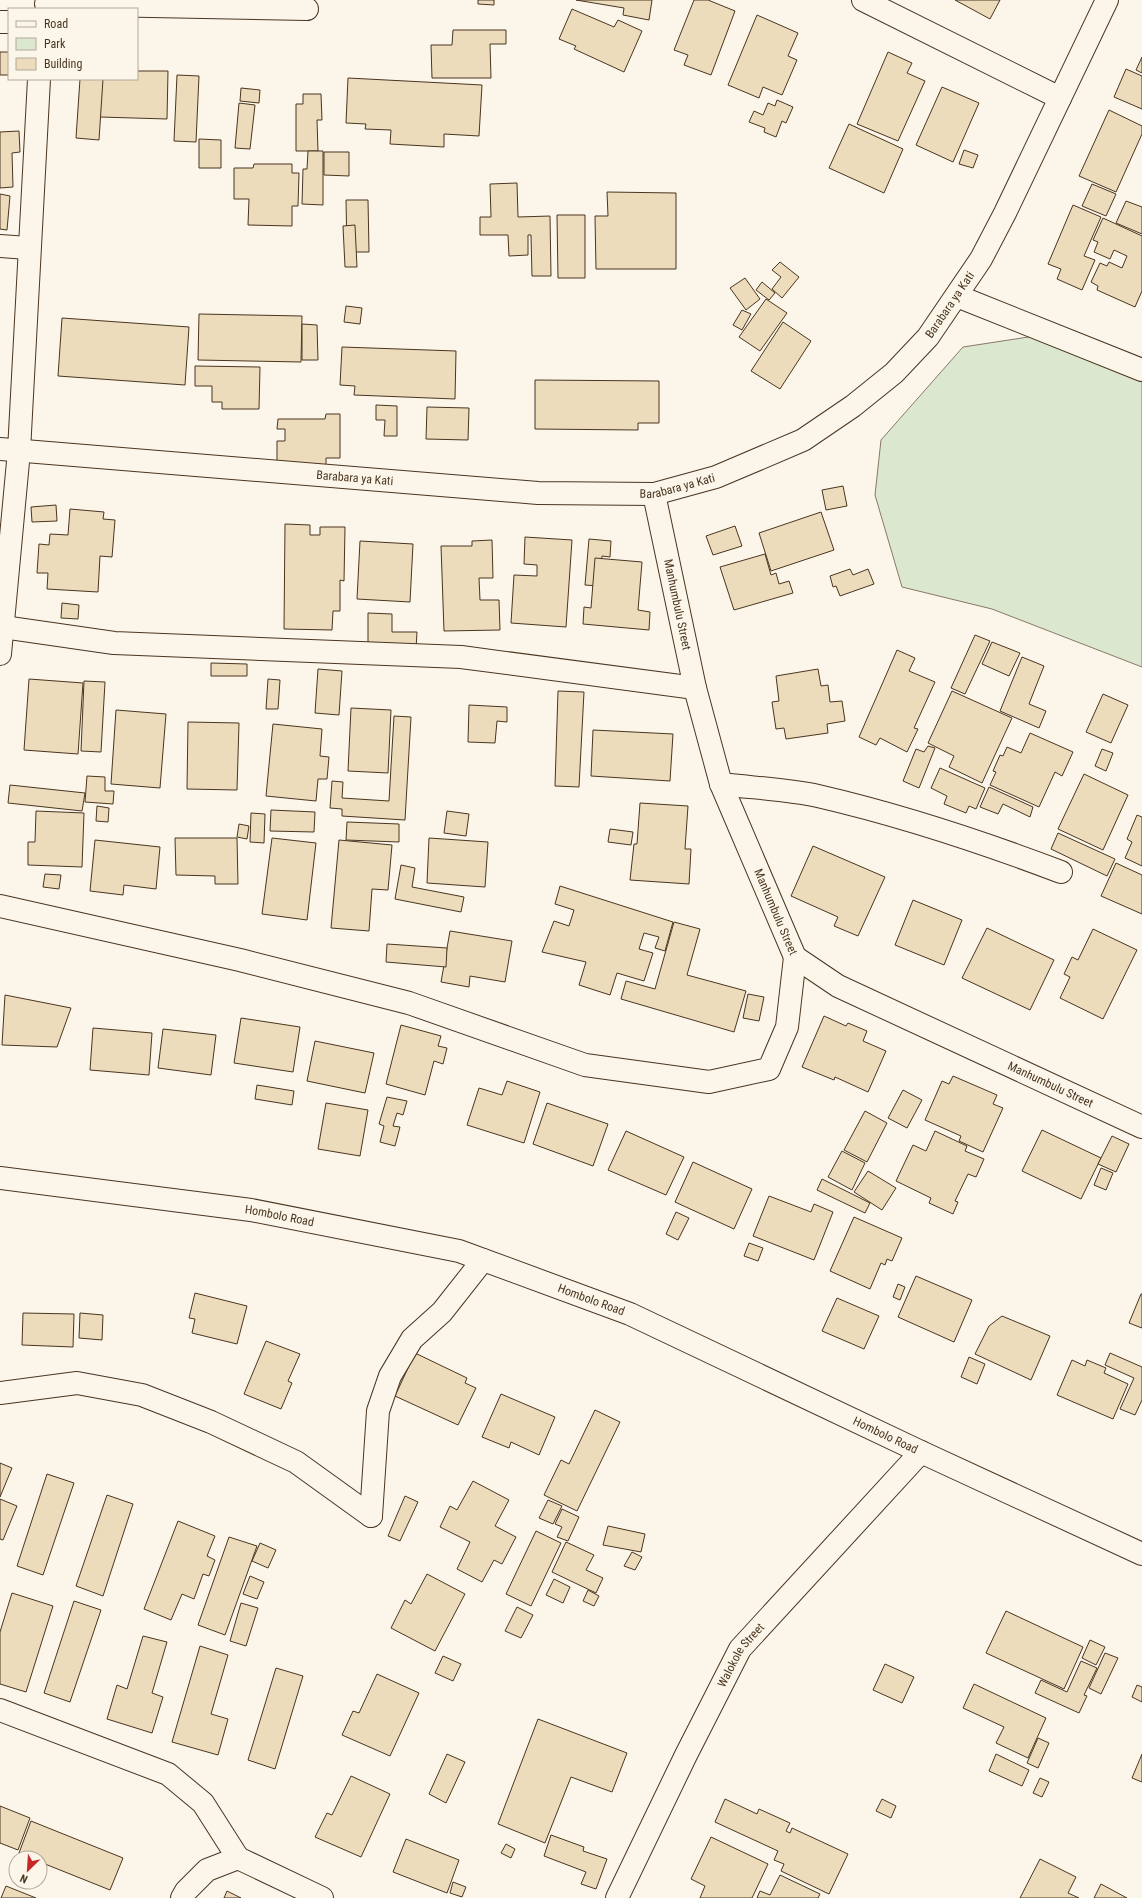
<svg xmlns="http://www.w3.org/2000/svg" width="1142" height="1898" font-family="'Roboto Condensed',sans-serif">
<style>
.green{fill:#dce7d0;stroke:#887966}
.building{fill:#ecdcbc;stroke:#4a3520}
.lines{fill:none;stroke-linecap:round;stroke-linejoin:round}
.street-casing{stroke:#4a3520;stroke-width:24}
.secondary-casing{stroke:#4a3520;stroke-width:24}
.street{stroke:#fbf6e9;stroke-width:22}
.secondary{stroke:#fbf6e9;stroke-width:22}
.labels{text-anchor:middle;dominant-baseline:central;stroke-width:3;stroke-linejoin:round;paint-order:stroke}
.street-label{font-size:12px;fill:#4a3520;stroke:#fbf6e9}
</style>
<rect width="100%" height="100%" fill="#fbf6e9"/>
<!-- green -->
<polygon class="green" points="1035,336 1142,368 1142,667 992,609 902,587 875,495 881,440 963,347"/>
<!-- building -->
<g class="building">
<polygon points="478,0 494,0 494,5 478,4"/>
<polygon points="576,0 652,0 649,20 623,15 624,8"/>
<polygon points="694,0 708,0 735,11 711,75 684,65 688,55 674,50"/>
<polygon points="955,0 1000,0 990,19"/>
<polygon points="572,9 614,27 618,20 642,31 624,72 574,49 576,46 559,39"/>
<polygon points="757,15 798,33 788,56 797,60 782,95 763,87 759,98 728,85"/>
<polygon points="453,30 506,30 506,44 490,44 491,78 432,78 431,45 452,45"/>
<rect x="0" y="52" width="9" height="23"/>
<polygon points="888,52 912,63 907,73 925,81 898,141 857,124"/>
<polygon points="1142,57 1142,73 1136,70"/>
<polygon points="1126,69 1142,76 1142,109 1114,97"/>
<polygon points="137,71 168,71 167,119 100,117 101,79 137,79"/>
<polygon points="177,75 199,76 196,142 174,141"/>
<polygon points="348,78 482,85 479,136 444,134 444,147 390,144 391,130 365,129 366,124 346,123"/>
<polygon points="80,79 103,79 99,140 76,138"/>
<polygon points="942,87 979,103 953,162 916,145"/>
<polygon points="241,88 260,90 259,103 240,101"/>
<polygon points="303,94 321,94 322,120 317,120 318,151 296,151 296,104 303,104"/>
<polygon points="777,100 793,107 786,123 782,121 776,137 764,132 765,128 749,122 754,111 763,115 768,103 775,106"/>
<polygon points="239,103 255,105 250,149 235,148"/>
<polygon points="1109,110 1142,126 1142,134 1116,192 1079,176"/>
<polygon points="849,124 903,149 884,193 829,168"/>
<polygon points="19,131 20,152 12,153 13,187 0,188 0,132"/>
<polygon points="199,139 221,140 221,168 199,168"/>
<polygon points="964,150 978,155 973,168 959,164"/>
<polygon points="308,151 323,151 323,205 302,204 303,169 307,169"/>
<polygon points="324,152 349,152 349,176 324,175"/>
<polygon points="254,164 292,164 292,173 299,173 298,206 292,206 292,226 248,225 249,199 234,199 234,168 253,168"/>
<polygon points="517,183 518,217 550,216 551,276 532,276 531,235 528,235 528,255 509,256 508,235 480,235 480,217 491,217 490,184"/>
<polygon points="1092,184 1116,194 1106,216 1082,206"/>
<polygon points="607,192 676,193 676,269 596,269 595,216 608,216"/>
<polygon points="0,194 10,196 7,230 0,229"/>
<polygon points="346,200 368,200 369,252 347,252"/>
<polygon points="1126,201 1142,207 1142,234 1116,223"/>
<polygon points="1073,205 1101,217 1084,256 1095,260 1082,290 1057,279 1061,269 1048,264"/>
<polygon points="557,215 585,215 585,278 558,278"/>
<polygon points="1103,218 1142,236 1142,291 1135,307 1097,290 1098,286 1091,282 1100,263 1107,266 1109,262 1122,268 1127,256 1114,250 1110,259 1094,252 1098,242 1093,240"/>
<polygon points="355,225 357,267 345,267 343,226"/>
<polygon points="780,262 799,277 782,298 772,289 781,277 772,270"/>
<polygon points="745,278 760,299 746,310 730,288"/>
<polygon points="762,282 775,293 769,300 756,290"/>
<polygon points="766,299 787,313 760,351 739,337"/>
<polygon points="346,306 362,308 360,324 344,322"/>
<polygon points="742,310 751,314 742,330 733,325"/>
<polygon points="199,314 302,316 301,362 198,360"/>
<polygon points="62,318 189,327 185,385 58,376"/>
<polygon points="783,322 811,341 780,389 751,371"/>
<polygon points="302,324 317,325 318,360 302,360"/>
<polygon points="342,347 456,351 455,399 354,395 355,386 340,385"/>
<polygon points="195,366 260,367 259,409 222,409 222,402 212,402 212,386 195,386"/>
<polygon points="535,380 659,381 659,423 638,423 638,430 535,429"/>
<polygon points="376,405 397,406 397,436 384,436 385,420 376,420"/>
<polygon points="427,407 469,408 468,440 426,439"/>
<polygon points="326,414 340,414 340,458 326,458 326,468 277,468 277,441 285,441 285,429 277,429 278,419 325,419"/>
<polygon points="843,486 847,506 826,510 822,490"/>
<polygon points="56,505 57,521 32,522 31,507"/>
<polygon points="70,509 104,512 103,519 115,520 112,557 100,556 98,592 47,589 48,573 37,573 39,544 49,545 50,534 68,535"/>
<polygon points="821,512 834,550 771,571 759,533"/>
<polygon points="285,524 310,525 310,535 320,535 320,527 345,527 344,581 340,580 340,611 333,611 332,630 284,629"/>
<polygon points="735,526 742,546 713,555 706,536"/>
<polygon points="525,537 572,540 566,627 511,623 514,575 537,576 537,565 524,564"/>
<polygon points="589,539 611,541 610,557 602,556 599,586 585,585"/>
<polygon points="492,540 493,578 479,578 480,600 499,600 500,630 444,631 441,546 472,546 472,541"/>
<polygon points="360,541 413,544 410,602 357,599"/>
<polygon points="765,554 771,575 776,573 779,584 789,581 793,593 734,610 720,567"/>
<polygon points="595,558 642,562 638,610 650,612 649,630 583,624 584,607 591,608"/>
<polygon points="850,569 853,575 868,569 874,584 840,596 836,586 833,587 830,576"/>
<polygon points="62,603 79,605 78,619 61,618"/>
<polygon points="368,613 392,614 392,632 417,632 416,649 368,648"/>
<polygon points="975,635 990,641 965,694 951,688"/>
<polygon points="992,642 1020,653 1009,676 982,664"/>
<polygon points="897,650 915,658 909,671 935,682 914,728 918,729 907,752 880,738 876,745 859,737"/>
<polygon points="1022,657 1044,666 1029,704 1046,711 1039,728 1000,711"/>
<polygon points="211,663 247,664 247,676 211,676"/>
<polygon points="318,669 342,671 339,715 315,713"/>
<polygon points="818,669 821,686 828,685 830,702 842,701 845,721 827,724 828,733 786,739 784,728 776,729 772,702 779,701 776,676"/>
<polygon points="29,679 83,683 78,754 24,750"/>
<polygon points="268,679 280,680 278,709 266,709"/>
<polygon points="84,681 105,682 101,752 81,751"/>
<polygon points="558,691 584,692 579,787 555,786"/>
<polygon points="952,691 1012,718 982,783 949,767 954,756 928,743"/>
<polygon points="1103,694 1128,705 1111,743 1086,732"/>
<polygon points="469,705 507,707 507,722 497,721 495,743 468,742"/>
<polygon points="351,708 391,710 388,773 348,771"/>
<polygon points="116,710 166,714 160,788 111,784"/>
<polygon points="394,716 411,717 405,820 342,816 342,809 330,808 332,781 343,782 342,798 389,801"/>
<polygon points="188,722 239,723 237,790 187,789"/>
<polygon points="273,724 322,729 320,756 329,757 327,779 318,779 316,801 266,796"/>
<polygon points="593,730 673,734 670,781 591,776"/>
<polygon points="1030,733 1073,752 1062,776 1055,772 1039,807 990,785 996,772 993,771 1000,755 1003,756 1007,747 1021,753"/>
<polygon points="928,746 935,748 919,788 903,781 916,749 924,752"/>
<polygon points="1102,749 1113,753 1106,771 1095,766"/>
<polygon points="940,768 985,788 976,809 969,806 966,813 944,804 947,796 931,788"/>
<polygon points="1084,774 1128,795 1103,850 1058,829"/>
<polygon points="87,776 105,777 105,791 114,791 113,804 85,802"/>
<polygon points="10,785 85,793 82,811 8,803"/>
<polygon points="989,787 1033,807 1030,817 1003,804 998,814 980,807"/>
<polygon points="640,803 688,806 685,849 691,849 689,884 630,880 634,844 637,844"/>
<polygon points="97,806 109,808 108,822 96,821"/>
<polygon points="271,810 315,812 314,832 270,831"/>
<polygon points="36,811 84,813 82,867 28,865 28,842 35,842"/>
<polygon points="447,811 469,814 466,836 444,833"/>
<polygon points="251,813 265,814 264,843 250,842"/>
<polygon points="1137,815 1142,817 1142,866 1125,858 1132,842 1127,839"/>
<polygon points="347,822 399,824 399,842 346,840"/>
<polygon points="239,824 249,826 247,839 237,837"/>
<polygon points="610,829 633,832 631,845 608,842"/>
<polygon points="1058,833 1115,859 1107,876 1051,849"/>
<polygon points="175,838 237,838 238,884 215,884 215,876 176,875"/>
<polygon points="272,838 316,843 307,920 262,914"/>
<polygon points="429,838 488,842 485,887 427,883"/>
<polygon points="95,840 160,847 156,889 124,885 123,895 90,891"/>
<polygon points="339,840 392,845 388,890 372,889 369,931 331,928"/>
<polygon points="813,846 885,877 858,936 834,926 838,917 791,896"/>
<polygon points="1116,863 1142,875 1142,914 1101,896"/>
<polygon points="401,865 415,868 412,887 464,897 461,912 395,899"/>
<polygon points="45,874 61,875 59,889 43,887"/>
<polygon points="560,886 673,922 665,951 655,948 659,937 644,933 639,949 653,953 644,981 617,973 610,995 579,985 586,962 542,952 554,921 569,926 574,910 555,904"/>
<polygon points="913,900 962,920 944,965 895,945"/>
<polygon points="674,922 700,929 687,975 746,991 734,1032 621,999 626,981 655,989"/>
<polygon points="987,928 1054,960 1030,1010 962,978"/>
<polygon points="1093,929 1137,950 1103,1019 1060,998 1070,977 1064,974 1072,957 1078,960"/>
<polygon points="450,931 512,941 505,982 470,976 469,987 441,982"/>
<polygon points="387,944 447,948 446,967 386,962"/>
<polygon points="748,994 764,997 759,1021 743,1018"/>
<polygon points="5,995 71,1008 57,1047 2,1045"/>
<polygon points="824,1016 846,1026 848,1023 867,1031 863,1041 886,1051 868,1092 835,1077 834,1080 802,1067"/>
<polygon points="241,1018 300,1027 293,1072 234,1063"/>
<polygon points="401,1025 441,1036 438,1046 447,1048 443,1064 434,1061 425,1095 386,1084"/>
<polygon points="93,1028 152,1033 149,1075 90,1070"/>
<polygon points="163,1029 216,1035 211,1075 158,1068"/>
<polygon points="315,1041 374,1053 365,1093 307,1081"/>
<polygon points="953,1076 997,1095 993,1104 1003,1108 983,1152 959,1141 961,1136 925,1120 942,1081 949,1084"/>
<polygon points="507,1081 540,1092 524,1143 467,1125 479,1088 502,1095"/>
<polygon points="257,1085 294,1091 292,1105 255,1099"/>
<polygon points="903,1090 922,1100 907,1128 888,1118"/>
<polygon points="387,1097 407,1101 403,1115 397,1113 393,1126 400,1127 395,1146 380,1142 384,1126 379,1124"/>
<polygon points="326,1103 368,1110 360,1156 318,1149"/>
<polygon points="547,1103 608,1124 593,1166 533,1144"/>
<polygon points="865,1111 887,1123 867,1162 844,1150"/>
<polygon points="1042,1130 1101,1158 1081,1199 1022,1171"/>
<polygon points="626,1131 684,1157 666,1195 608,1170"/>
<polygon points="935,1131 967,1146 965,1151 984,1159 976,1177 968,1174 955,1201 958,1202 953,1214 929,1203 931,1198 896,1181 913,1145 926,1151"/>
<polygon points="1112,1136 1129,1144 1116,1172 1098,1164"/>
<polygon points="842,1151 865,1163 852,1190 828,1177"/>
<polygon points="693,1162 752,1189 734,1229 675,1202"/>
<polygon points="1101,1168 1113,1173 1106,1190 1094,1185"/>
<polygon points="868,1171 896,1188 882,1210 854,1192"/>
<polygon points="822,1179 870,1203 865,1213 817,1190"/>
<polygon points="769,1196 811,1212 814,1204 833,1212 814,1260 753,1236"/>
<polygon points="676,1212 689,1218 678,1240 666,1234"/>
<polygon points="854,1217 902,1238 892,1261 887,1259 885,1265 881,1263 870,1289 830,1271"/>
<polygon points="749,1243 763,1248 758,1261 744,1256"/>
<polygon points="916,1276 972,1300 954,1342 898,1317"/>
<polygon points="898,1284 905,1287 900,1300 893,1297"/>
<polygon points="195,1293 247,1306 237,1344 192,1333 195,1319 189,1318"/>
<polygon points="1141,1294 1142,1294 1142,1328 1129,1323"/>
<polygon points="837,1298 879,1316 864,1349 822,1331"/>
<polygon points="23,1313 74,1314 73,1347 22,1345"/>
<polygon points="80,1313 103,1315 102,1340 79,1338"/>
<polygon points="1002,1316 1050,1336 1031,1380 975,1354 989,1326"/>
<polygon points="266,1341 300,1354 288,1381 292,1383 281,1409 244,1394"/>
<polygon points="415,1353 467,1378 465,1383 476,1388 458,1425 395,1396"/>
<polygon points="1110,1353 1142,1367 1142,1400 1135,1415 1120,1409 1134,1378 1105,1365"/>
<polygon points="969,1357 985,1364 977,1384 961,1377"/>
<polygon points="1072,1360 1085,1366 1087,1360 1106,1368 1104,1373 1128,1384 1113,1419 1057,1395"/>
<polygon points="501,1394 555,1417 539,1455 511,1442 509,1448 482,1437"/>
<polygon points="595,1410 620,1422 577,1511 544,1495 561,1460 569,1464"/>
<polygon points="0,1463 12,1468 0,1497"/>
<polygon points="47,1474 74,1483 43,1575 17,1566"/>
<polygon points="473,1481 509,1500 495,1526 516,1537 502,1564 494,1560 482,1582 457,1569 470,1542 440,1527 450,1506 457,1510"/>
<polygon points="107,1495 133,1504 103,1596 76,1586"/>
<polygon points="405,1496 418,1502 400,1541 388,1536"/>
<polygon points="0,1499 17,1506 3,1540 0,1539"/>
<polygon points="548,1500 562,1506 553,1524 539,1518"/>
<polygon points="562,1509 579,1517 568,1541 557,1537 562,1527 555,1524"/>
<polygon points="178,1521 215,1536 207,1556 215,1560 209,1576 203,1574 194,1599 182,1594 171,1620 144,1609"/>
<polygon points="608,1526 645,1534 641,1552 603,1545"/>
<polygon points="536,1531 561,1543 531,1606 506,1594"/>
<polygon points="229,1537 257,1546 225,1635 198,1625"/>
<polygon points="566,1542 594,1555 586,1570 603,1578 596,1593 552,1572"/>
<polygon points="260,1543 276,1550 268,1568 252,1561"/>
<polygon points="632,1552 642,1557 635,1570 624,1566"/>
<polygon points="427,1574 465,1594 435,1651 391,1628 405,1600 411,1604"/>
<polygon points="250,1576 264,1582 257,1599 243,1594"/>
<polygon points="554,1579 570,1587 563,1603 546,1595"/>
<polygon points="588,1590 599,1596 594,1606 583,1601"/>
<polygon points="12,1593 53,1606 26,1692 0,1684 0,1632"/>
<polygon points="74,1601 101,1610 70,1702 44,1693"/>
<polygon points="241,1603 258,1608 246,1646 230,1641"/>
<polygon points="517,1607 533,1615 521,1638 505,1631"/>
<polygon points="1006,1611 1083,1647 1064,1689 986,1653"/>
<polygon points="143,1636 167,1642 152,1693 163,1697 152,1733 107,1719 117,1685 127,1689"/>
<polygon points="1090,1640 1105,1647 1096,1665 1082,1658"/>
<polygon points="200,1646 228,1655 211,1714 228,1719 218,1755 172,1742"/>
<polygon points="1105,1653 1118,1658 1101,1694 1089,1688"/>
<polygon points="443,1656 461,1664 453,1681 435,1673"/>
<polygon points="1081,1661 1097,1668 1084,1695 1087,1696 1079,1713 1035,1693 1041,1680 1067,1692"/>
<polygon points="885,1664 914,1677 902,1703 873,1690"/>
<polygon points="276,1668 303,1676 275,1769 248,1760"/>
<polygon points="377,1674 419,1693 390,1756 342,1735 353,1711 359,1713"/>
<polygon points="974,1684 1046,1718 1028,1758 996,1743 1004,1727 963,1708"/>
<polygon points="1137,1685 1142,1687 1142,1702 1132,1697"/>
<polygon points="538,1719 627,1753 612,1792 571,1777 545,1843 498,1824"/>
<polygon points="1038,1738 1049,1743 1038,1768 1027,1763"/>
<polygon points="447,1754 465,1762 446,1803 429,1794"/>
<polygon points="996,1754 1029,1770 1022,1786 989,1771"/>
<polygon points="1142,1754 1142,1782 1132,1778"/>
<polygon points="351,1776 390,1794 361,1857 315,1837 327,1813 332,1815"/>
<polygon points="1040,1778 1049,1782 1042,1797 1033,1793"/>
<polygon points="725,1799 757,1814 759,1809 790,1823 786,1831 790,1833 792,1828 848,1854 829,1894 781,1871 784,1864 774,1860 778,1851 715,1822"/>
<polygon points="882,1799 896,1806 891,1818 876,1811"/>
<polygon points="0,1806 30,1818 18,1850 0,1843"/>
<polygon points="31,1821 123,1858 110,1890 40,1862 40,1858 31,1858 19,1853"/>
<polygon points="551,1835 584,1847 583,1851 607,1859 596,1889 581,1884 586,1872 544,1856"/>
<polygon points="711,1837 768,1864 752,1898 700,1898 705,1886 691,1879"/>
<polygon points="406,1839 459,1860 447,1893 393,1872"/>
<polygon points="506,1844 515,1849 511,1858 501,1853"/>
<polygon points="1040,1859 1076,1877 1068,1893 1079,1898 1020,1898"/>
<polygon points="780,1875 820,1894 818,1898 757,1898 760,1891 770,1895"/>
<polygon points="453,1882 466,1887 462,1897 450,1893"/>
<polygon points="1101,1884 1127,1898 1094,1898"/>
<polygon points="6,1886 36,1898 1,1898"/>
<polygon points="227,1891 241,1898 224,1898"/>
</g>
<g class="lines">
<defs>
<g id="street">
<polyline points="863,0 1060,98"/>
<polyline points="46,4 307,9"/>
<polyline points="0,22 9,22"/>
<polyline points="0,246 28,248"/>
<polyline points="957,296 1142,370"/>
<path id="s1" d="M 0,449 L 538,493 L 654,494 L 716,477 L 803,440 L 853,406 L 894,373 L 928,337 L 981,259 L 1005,213 L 1107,0"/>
<path id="s2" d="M 654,494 L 695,688 L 721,784 L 795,957 L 838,986 L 1142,1127"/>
<polyline points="3,627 114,643 461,657 695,688"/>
<polyline points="0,654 19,451 39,79"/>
<path d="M 721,784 C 753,788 786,789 818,796 C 900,815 982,842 1061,872"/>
<polyline points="0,906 240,960 409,1003 585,1065 709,1082 769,1069 787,1027 795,957"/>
<polyline points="0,1393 77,1383 142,1395 211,1422 296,1462 371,1516"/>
<polyline points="371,1516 378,1411 390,1376 412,1339 442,1312 483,1260"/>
<polyline points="0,1710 168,1774 203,1803 238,1858"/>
<polyline points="182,1898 186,1891 207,1870 238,1858 322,1898"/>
<path id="s3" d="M 617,1898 L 686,1755 L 740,1649 L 921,1452"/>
</g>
<g id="secondary">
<path id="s4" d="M 0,1178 L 251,1210 L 459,1251 L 630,1314 L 921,1452 L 1142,1554"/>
</g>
</defs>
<!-- street casing -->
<use href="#street" class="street-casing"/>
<!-- secondary casing -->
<use href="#secondary" class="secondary-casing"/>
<!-- street -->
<use href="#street" class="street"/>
<!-- secondary -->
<use href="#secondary" class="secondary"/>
</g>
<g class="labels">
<!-- street labels -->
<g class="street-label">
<text stroke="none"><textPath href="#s1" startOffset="1016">Barabara ya Kati</textPath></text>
<text stroke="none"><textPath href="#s1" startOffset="356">Barabara ya Kati</textPath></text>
<text stroke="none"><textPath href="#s1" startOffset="680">Barabara ya Kati</textPath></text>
<text stroke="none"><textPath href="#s2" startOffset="113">Manhumbulu Street</textPath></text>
<text stroke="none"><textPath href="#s2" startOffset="437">Manhumbulu Street</textPath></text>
<text stroke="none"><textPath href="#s2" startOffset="772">Manhumbulu Street</textPath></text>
<text stroke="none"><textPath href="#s4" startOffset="282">Hombolo Road</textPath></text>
<text stroke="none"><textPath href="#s4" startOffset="606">Hombolo Road</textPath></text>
<text stroke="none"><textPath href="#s4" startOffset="930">Hombolo Road</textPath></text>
<text stroke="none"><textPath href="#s3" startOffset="273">Walokole Street</textPath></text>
</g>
</g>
<!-- legend -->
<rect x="8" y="8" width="130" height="72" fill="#fbf6e9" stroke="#b4a999"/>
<rect x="16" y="21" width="20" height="6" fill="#fbf6e9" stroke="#b4a999"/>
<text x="44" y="28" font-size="12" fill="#4a3520">Road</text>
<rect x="16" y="38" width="20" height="12" fill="#dce7d0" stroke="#b4a999"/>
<text x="44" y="48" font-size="12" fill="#4a3520">Park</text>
<rect x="16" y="58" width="20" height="12" fill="#ecdcbc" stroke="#b4a999"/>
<text x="44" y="68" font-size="12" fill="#4a3520">Building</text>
<!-- north arrow -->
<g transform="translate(28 1870) rotate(205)"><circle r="19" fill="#fbf6e9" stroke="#b4a999"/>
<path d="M0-3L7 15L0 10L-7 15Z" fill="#c62828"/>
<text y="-6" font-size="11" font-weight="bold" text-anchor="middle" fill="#4a3520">N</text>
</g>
</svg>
